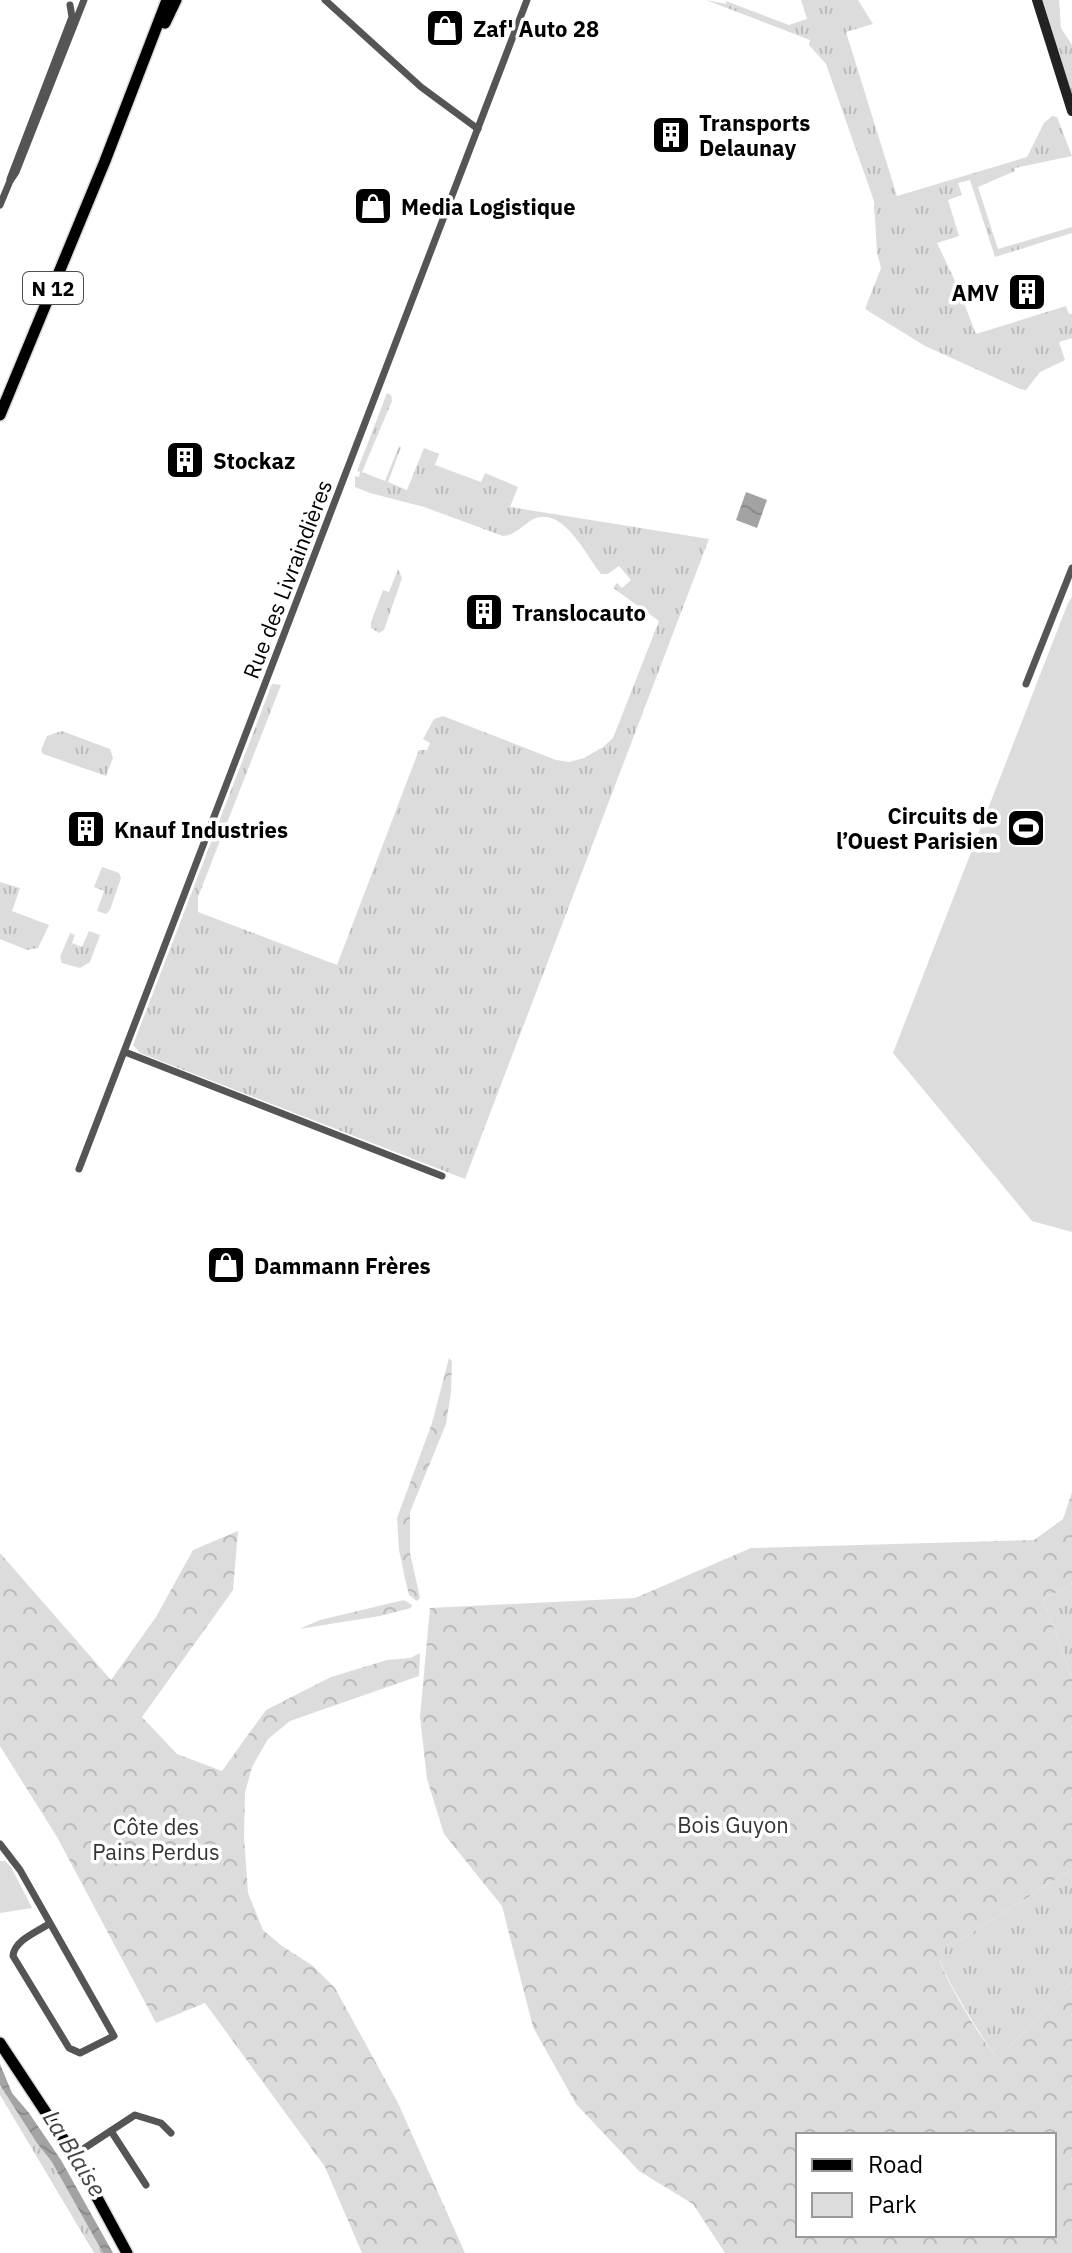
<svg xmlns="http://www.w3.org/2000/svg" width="1072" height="2253" font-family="'IBM Plex Sans',sans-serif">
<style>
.grass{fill:url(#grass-tufts)}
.forest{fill:url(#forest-crowns);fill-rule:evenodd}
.park{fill:#dcdcdc}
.water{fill:url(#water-waves)}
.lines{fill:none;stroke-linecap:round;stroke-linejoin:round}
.primary-casing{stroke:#dbdbdb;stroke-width:14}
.street{stroke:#555;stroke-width:7}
.secondary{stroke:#222;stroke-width:10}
.primary{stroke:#000;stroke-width:11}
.labels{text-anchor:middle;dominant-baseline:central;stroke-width:7;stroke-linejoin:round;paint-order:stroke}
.shield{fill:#fff;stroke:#4c4c4c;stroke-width:2}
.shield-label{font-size:20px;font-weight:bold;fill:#000}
.poi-label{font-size:22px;font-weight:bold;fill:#000;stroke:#fff;text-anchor:start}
.street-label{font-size:22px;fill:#000;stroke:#fff}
.park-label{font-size:22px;fill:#333;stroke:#fff}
.water-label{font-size:24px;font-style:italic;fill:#444;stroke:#fff}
</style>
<defs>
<pattern id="grass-tufts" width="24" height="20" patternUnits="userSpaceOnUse" patternTransform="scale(2)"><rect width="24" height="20" fill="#dcdcdc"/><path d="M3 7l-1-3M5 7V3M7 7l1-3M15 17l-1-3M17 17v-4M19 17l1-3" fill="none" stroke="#bbb"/></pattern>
<pattern id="forest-crowns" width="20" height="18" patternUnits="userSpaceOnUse" patternTransform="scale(2)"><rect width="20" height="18" fill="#dcdcdc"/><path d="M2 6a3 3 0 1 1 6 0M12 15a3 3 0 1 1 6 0" fill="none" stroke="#bbb"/></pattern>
<pattern id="water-waves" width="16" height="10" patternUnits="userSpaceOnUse" patternTransform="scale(2)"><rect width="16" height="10" fill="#a3a3a3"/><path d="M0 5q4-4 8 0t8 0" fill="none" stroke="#8b8b8b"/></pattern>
</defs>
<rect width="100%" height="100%" fill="#fff"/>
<!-- grass -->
<g class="grass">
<polygon points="706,0 726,4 726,1 789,25 807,19 801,0 858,0 873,24 846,32 897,196 1027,157 1044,123 1052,116 1057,117 1072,156 1015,168 1015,171 978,187 998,249 1072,227 1072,233 995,257 970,180 958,183 962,195 948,200 959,236 937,243 957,285 976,334 1066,306 1069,314 1072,314 1072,338 1059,342 1065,360 1040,372 1026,390 1020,389 925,346 865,309 881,268 877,253 874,201 826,64 809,45 810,40"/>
<polygon points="1042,0 1059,0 1061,28 1072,45 1072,97"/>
<path d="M 387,393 L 391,395 L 392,401 L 362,472 L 385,481 L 399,446 L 401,447 L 388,482 L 407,490 L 424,448 L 439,454 L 435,465 L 481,482 L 485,473 L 518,487 L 510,507 L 709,539 L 465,1179 L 140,1053 L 133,1045 L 272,684 L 281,685 L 198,897 L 198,912 L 337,965 L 419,750 L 427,750 L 430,743 L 423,739 L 434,719 L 443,716 L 556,760 L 569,762 L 584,758 L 603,747 L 613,738 L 659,621 L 613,588 L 617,583 L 622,588 L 631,580 L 619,566 L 608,574 L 601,574 C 586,556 565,509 536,518 C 524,523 517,535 503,536 L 424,507 L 370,493 L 355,487 L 355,476 L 359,477 L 360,472 L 357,471 Z"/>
<polygon points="398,569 402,578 384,630 379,633 371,628 371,622 383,590 389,592"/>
<polygon points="62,731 110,749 113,758 106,776 43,754 41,750 47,736"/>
<polygon points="102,867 119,873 121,878 110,910 106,914 97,911 104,891 94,887"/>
<polygon points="0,882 20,888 12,911 49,925 38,948 27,950 0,939"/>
<polygon points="89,931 100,935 90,962 80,968 62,963 60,957 70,933 75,935 72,943 82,947"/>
<polygon points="1072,1585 1072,1678 1043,1599"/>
<path d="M 1072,1869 L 1072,1982 L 1008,2048 L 1000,2061 C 990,2052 939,1969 940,1958 C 941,1946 952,1942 962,1939 Z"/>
<polygon points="0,2085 37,2142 53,2162 103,2253 94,2253 0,2095"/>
</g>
<!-- forest -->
<g class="forest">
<polygon points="449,1358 452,1361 451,1392 446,1424 410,1512 410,1553 420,1598 417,1601 409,1595 406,1583 399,1550 397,1518 432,1423"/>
<path d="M 1072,1492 L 1072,1585 L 1043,1599 L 1072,1678 L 1072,1869 L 962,1939 L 947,1945 L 940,1961 C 945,1979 986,2049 1000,2060 L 1008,2048 L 1072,1982 L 1072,2253 L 725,2253 L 693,2204 L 639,2171 L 576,2104 L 533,2027 L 502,1906 L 444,1834 L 427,1779 L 420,1717 L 430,1608 L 635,1598 L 751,1548 L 1034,1540 L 1063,1519 ZM 798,2135 L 1054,2135 L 1054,2235 L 798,2235 Z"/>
<polygon points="238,1531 233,1590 142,1717 177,1754 222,1771 266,1710 331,1677 387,1660 410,1658 420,1653 419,1676 290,1721 268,1739 252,1767 245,1793 244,1837 248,1893 263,1930 282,1946 313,1966 335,1988 398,2103 465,2253 362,2253 325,2167 205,2003 156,2023 57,1837 0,1746 0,1553 111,1680 156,1617 193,1550"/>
<polygon points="404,1600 412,1605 411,1608 380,1616 299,1629 320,1620"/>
</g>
<!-- park -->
<g class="park">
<polygon points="1072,597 1072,1232 1032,1221 893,1053 1068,603"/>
<polygon points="0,1861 5,1861 11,1867 32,1908 0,1913"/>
</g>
<!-- water -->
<g class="water">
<polygon points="746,492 767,500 757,528 736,520"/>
<polygon points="0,2064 12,2093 29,2113 61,2160 113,2253 103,2253 52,2162 37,2143 0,2085"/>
</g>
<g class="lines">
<defs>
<g id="primary">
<polyline points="165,23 176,0"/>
<polyline points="0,415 105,161 167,0"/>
<polyline points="0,2043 74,2155 127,2253"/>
</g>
</defs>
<!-- primary casing -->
<use href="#primary" class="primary-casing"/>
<!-- street -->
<g class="street">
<polyline points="325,0 421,87 478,129"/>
<polyline points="10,179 72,17 70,5"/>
<polyline points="0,205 10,181 16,172 84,0"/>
<polyline points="1026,684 1072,568"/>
<polyline points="125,1052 442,1176"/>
<polyline points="79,1169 527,0"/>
<path d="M 0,1844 L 20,1870 L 114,2036 L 80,2053 L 69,2048 L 13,1956 C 14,1941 36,1932 49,1924"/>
<polyline points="111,2131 146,2185"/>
<polyline points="74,2155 135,2115 161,2123 171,2133"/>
</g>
<!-- secondary -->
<polyline class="secondary" points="1037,0 1072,111"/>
<!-- primary -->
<use href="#primary" class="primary"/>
</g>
<!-- icons -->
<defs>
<symbol id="shop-square" viewBox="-11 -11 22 22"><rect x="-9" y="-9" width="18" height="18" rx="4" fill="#000" stroke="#fff"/><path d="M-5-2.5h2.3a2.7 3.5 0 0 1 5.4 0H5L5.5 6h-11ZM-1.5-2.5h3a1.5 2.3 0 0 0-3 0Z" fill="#fff"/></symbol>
<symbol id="building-square" viewBox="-11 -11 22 22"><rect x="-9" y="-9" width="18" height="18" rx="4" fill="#000" stroke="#fff"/><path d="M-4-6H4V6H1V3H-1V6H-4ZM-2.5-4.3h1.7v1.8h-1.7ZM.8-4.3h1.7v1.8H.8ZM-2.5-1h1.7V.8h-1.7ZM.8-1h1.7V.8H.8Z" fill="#fff"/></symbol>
<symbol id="stadium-square" viewBox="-11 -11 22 22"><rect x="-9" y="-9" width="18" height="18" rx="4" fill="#000" stroke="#fff"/><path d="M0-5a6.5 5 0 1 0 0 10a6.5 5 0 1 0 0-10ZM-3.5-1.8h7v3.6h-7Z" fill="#fff"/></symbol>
</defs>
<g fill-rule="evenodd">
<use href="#shop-square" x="423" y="6" width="44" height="44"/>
<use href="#building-square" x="649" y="113" width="44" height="44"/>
<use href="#shop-square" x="351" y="184" width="44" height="44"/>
<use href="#building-square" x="1005" y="270" width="44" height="44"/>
<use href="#building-square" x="163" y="438" width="44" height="44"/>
<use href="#building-square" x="462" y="590" width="44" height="44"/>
<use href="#stadium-square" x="1004" y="806" width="44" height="44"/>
<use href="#building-square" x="64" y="807" width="44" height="44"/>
<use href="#shop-square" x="204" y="1243" width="44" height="44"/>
</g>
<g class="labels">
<!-- shield labels -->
<rect class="shield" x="23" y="272" width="60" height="32" rx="6"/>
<g class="shield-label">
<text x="53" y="288">N 12</text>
</g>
<!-- poi labels -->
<g class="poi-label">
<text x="473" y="28">Zaf' Auto 28</text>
<text x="699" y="122">Transports<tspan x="699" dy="25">Delaunay</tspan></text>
<text x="401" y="206">Media Logistique</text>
<text x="999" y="292" text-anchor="end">AMV</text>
<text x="213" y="460">Stockaz</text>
<text x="512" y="612">Translocauto</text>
<text x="998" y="815" text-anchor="end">Circuits de<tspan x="998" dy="25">l’Ouest Parisien</tspan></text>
<text x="114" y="829">Knauf Industries</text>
<text x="254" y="1265">Dammann Frères</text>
</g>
<!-- street labels -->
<g class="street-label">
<text transform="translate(287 579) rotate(-69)">Rue des Livraindières</text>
</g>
<!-- park labels -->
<g class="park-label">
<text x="733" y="1824">Bois Guyon</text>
<text x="156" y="1826">Côte des<tspan x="156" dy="25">Pains Perdus</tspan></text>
</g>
<!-- water labels -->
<g class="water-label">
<text transform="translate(75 2153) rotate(58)">La Blaise</text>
</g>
</g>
<!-- legend -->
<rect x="796" y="2133" width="260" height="104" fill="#ffffff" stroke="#999999" stroke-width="2"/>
<rect x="812" y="2159" width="40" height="12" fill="#000000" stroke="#999999" stroke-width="2"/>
<text x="868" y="2173" font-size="24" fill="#000000">Road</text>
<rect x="812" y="2193" width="40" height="24" fill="#dcdcdc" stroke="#999999" stroke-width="2"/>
<text x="868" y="2213" font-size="24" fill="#000000">Park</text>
</svg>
